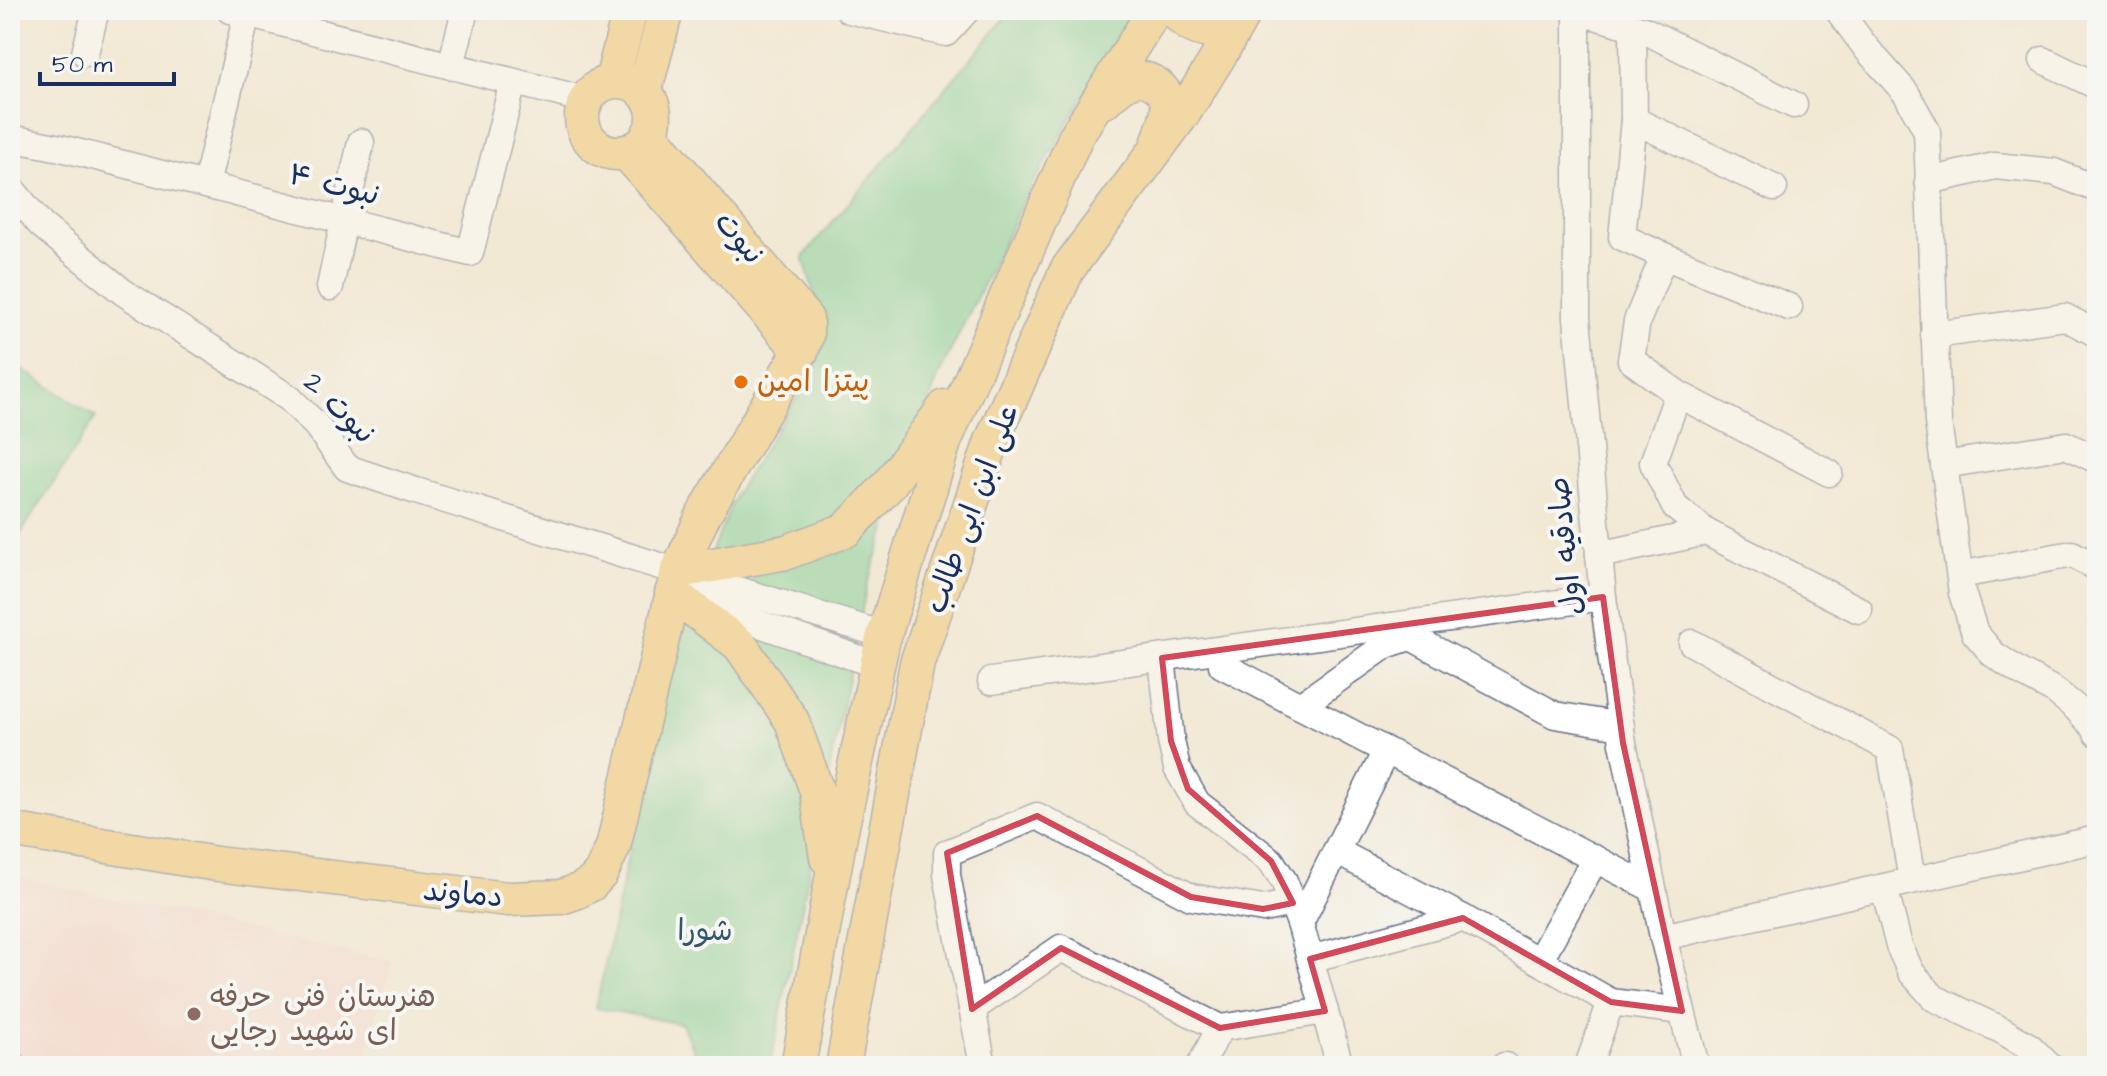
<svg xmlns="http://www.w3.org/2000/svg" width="2107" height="1076" font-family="'Architects Daughter','Playpen Sans Arabic',sans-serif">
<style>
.built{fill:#f7d0ce}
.green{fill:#75ce94;stroke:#487e79;stroke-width:2}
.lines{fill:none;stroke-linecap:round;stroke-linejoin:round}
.minor-casing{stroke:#667088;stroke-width:29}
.major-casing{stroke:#667088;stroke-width:37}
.minor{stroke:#fff;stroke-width:26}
.major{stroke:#f2c36a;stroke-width:34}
.marked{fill:none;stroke:#d1495b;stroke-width:6;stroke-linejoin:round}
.food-dot{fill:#e8710a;stroke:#f6f6f2;stroke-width:3}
.education-dot{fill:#8d6e63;stroke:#f6f6f2;stroke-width:3}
.labels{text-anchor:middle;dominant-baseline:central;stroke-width:8;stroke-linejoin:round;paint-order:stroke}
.street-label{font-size:30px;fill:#1b2f5e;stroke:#f6f6f2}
.food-label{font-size:30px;fill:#c56008;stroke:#f6f6f2;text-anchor:start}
.park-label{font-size:30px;fill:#32576c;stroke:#f6f6f2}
.education-label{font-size:30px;fill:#785e54;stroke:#f6f6f2;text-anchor:start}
</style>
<rect width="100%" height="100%" fill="#f6f6f2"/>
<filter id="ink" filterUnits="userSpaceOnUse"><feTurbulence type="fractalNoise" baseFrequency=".0125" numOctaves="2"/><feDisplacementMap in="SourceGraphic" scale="16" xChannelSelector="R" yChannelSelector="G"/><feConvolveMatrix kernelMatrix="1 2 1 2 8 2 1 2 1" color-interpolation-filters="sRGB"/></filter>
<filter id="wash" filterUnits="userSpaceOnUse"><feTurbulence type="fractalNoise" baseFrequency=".006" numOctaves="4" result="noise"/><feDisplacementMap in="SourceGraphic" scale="32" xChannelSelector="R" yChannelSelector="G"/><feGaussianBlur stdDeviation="1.8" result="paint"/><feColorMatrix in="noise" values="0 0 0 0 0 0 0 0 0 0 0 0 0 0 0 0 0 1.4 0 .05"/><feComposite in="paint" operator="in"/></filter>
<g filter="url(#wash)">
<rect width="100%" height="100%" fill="#f2e9d6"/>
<!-- built -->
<polygon class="built" points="10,875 392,962 364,1066 10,1066"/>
<!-- green -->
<g class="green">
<polygon points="1012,10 1133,10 1026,196 938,377 867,585 770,1066 700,1066 682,1024 596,1008 669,660 736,493 812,373 827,337 803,257"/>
<polygon points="10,361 96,417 10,550"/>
</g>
</g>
<g filter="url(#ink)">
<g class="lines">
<defs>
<g id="minor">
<polyline points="230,10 586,100"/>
<polyline points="849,10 946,33 967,10"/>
<polyline points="1577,10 1577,318 1603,597 1623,743 1663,937 1696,1066"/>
<polyline points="1838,10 1866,48 1906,93 1927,131 1938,422 1962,593 1975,633 1993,654 2020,672 2055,691 2075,707 2095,728 2097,733"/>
<polyline points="1577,11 1644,30 1794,105"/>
<polyline points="1633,27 1634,120"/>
<polyline points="85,53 96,10"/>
<polyline points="2043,60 2097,86"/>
<polyline points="451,66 465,10"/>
<polyline points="10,138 61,148 470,253 513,82"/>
<polyline points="1928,181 1995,166 2054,172 2097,189"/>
<polyline points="206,185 247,14"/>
<polyline points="10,187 41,225 123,292 289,398 316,425 347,468 416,491 884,635"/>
<polyline points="1774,188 1634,120 1622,237 1664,256 1789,307"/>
<polyline points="1664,256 1637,321 1631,360 1678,394 1829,473"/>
<polyline points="330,287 361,142"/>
<polyline points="1934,335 2065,317 2097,334"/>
<polyline points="1678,394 1653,463 1675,507 1706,532"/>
<polyline points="1944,465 2066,445 2097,460"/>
<polyline points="1599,555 1706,532 1859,610"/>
<polyline points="1960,575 2072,554 2097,568"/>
<polyline points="694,601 877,665"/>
<polyline points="1391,626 1555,715 1621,726"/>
<polyline points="1692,643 1890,749 1912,880"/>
<polyline points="1162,658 1171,741 1177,768 1197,803 1271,861 1284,881 1300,923 1340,1066"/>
<polyline points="1222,665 1300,706 1386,645 1410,637"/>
<polyline points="991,681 1603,597"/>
<polyline points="1300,706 1653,889"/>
<polyline points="1336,851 1463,918 1611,1002 1682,1011"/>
<polyline points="1884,887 1899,946 1911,972 1934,998 2003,1031 2030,1047 2049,1066"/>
<polyline points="1300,923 1386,751"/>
<polyline points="1663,937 2097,839"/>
<polyline points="1310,959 1463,918"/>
<polyline points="1539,961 1595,859"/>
<polyline points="972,1009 1061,948 1220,1028 1325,1011"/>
<polyline points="10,1064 14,1066"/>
<polyline points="983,1066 947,875 947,853 1037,816 1191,897 1263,909 1293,903"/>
<polyline points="1200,1066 1220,1028"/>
<polyline points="1504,1066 1505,1066"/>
<polyline points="1588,1066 1611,1002"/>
</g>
<g id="major">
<path d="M 1175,10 C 1184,23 1194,29 1210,31 L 1242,10"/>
<polyline points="612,81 630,10"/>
<circle cx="618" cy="117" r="36"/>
<polyline points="644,93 666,10"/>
<path d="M 1104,101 C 1121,85 1136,69 1158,86 C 1163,90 1167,96 1168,103 C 1169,114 1163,130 1159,140"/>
<polyline points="626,152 801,351"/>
<polyline points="678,571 787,552 846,530 888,486 945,407"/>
<polyline points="672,593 740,645 792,721 817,791 827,858"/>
<polyline points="10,830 217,864 508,899 561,897 578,891 591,884 601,873 613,847 678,571 704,514 777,389 801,351 806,337 806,319 649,133"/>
<polyline points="798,1066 841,830 883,639 944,442 1076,136 1155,10"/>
<polyline points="843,1066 917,663 992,441 1067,270 1184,112 1220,54 1245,10"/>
</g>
</defs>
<!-- minor casing -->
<use href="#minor" class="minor-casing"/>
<!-- major casing -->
<use href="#major" class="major-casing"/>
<!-- minor -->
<use href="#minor" class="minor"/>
<!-- major -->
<use href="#major" class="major"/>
</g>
</g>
<!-- marked area -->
<path d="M0 0H2107V1076H0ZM 1603,597 L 1623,743 L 1682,1011 L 1611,1002 L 1463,918 L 1310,959 L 1325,1011 L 1220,1028 L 1061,948 L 972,1009 L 947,853 L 1037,816 L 1191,897 L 1263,909 L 1293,903 L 1271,861 L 1188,789 L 1171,741 L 1162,658 Z" fill="#f2e9d6" fill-opacity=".55" fill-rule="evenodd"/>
<path class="marked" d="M 1603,597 L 1623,743 L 1682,1011 L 1611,1002 L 1463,918 L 1310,959 L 1325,1011 L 1220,1028 L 1061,948 L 972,1009 L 947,853 L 1037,816 L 1191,897 L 1263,909 L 1293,903 L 1271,861 L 1188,789 L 1171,741 L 1162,658 Z"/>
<!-- markers -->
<circle class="food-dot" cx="741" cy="382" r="8"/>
<circle class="education-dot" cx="194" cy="1014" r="8"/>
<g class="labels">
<!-- street labels -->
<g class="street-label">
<text transform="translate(334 185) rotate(14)">نبوت ۴</text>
<text transform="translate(739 238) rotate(50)">نبوت</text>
<text transform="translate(339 408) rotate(45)">نبوت 2</text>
<text transform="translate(972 509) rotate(-70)">علی ابن ابی طالب</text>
<text transform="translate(1566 546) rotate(-96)">صادقیه اول</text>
<text transform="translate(463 894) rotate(5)">دماوند</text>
</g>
<!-- food labels -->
<g class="food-label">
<text x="757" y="382">پیتزا امین</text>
</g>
<!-- park labels -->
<g class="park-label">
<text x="705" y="931">شورا</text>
</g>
<!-- education labels -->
<g class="education-label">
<text x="210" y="997">هنرستان فنی حرفه<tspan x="210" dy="34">ای شهید رجایی</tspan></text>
</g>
</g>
<!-- margin -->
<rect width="2107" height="1076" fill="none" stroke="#f6f6f2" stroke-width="40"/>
<!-- scale -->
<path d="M40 72v12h134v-12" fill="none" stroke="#1b2f5e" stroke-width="4"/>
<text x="52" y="72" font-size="24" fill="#1b2f5e" stroke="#f6f6f2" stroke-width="6" paint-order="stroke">50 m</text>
</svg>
